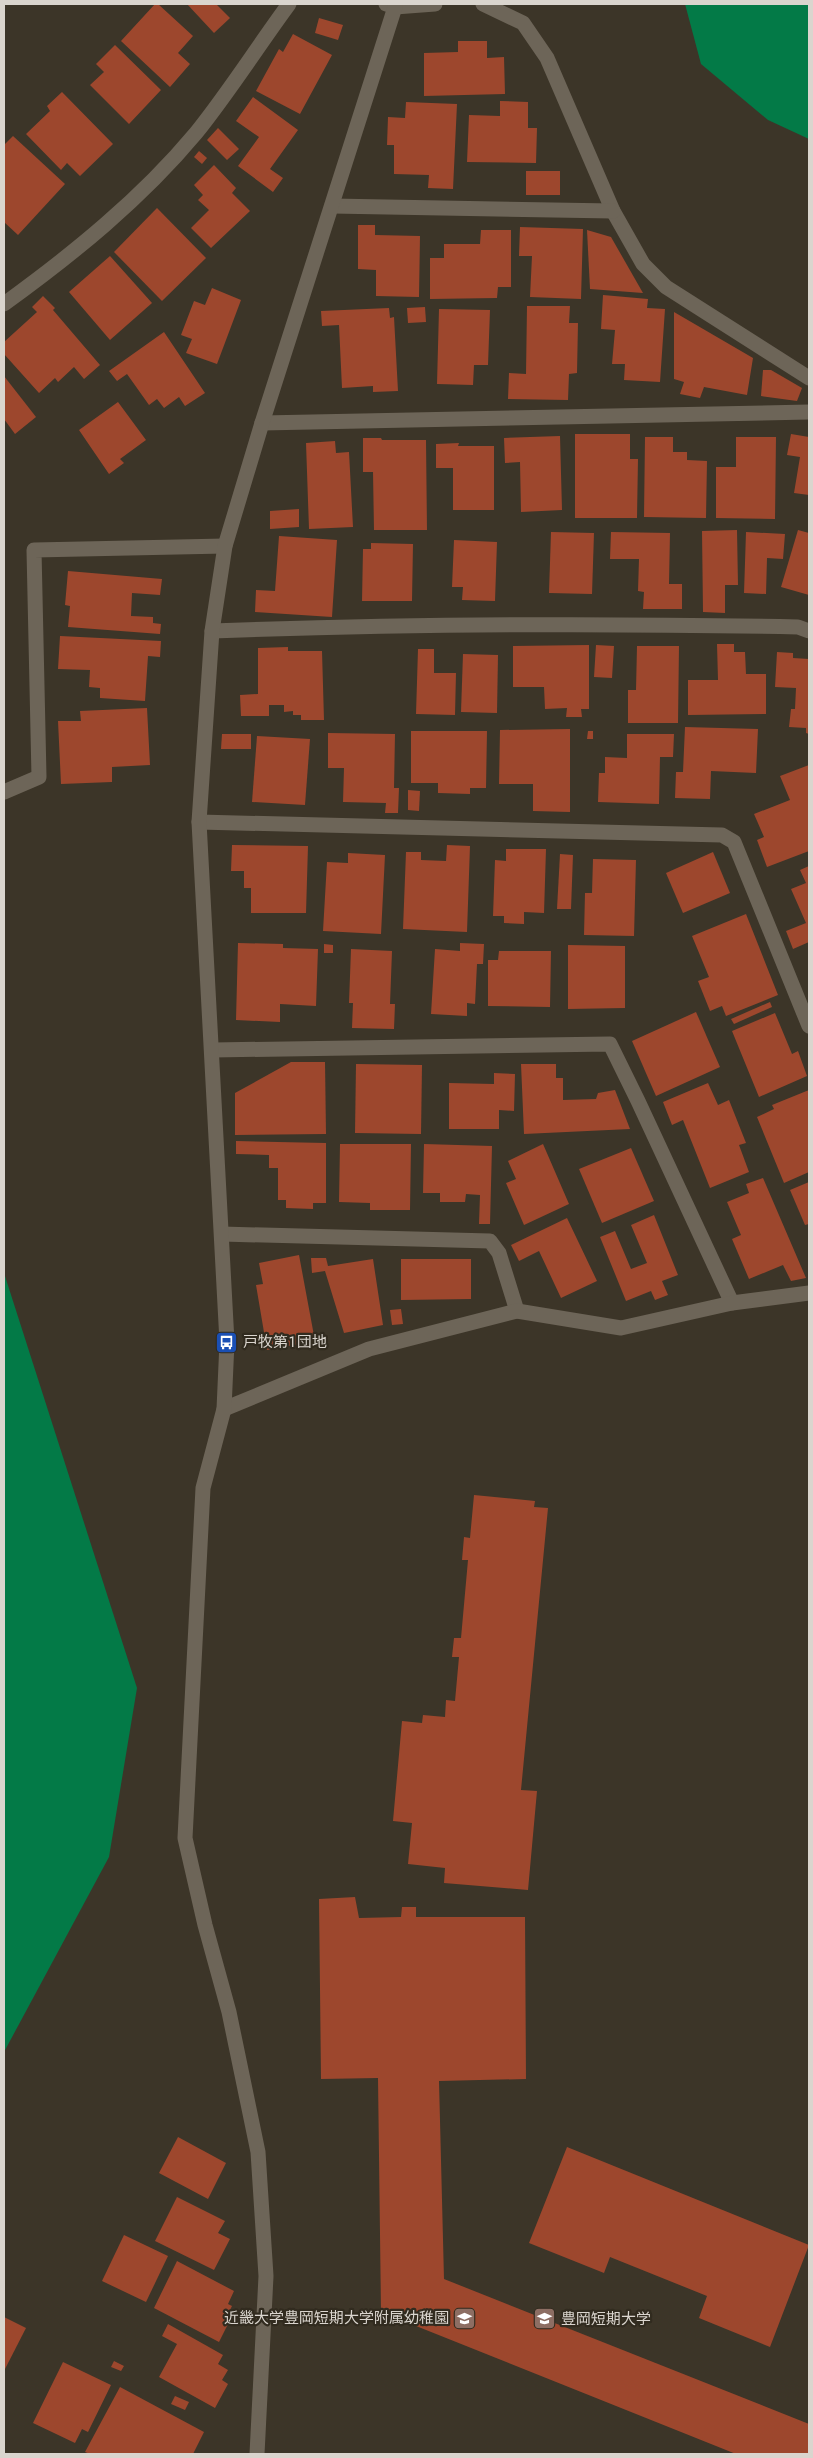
<svg xmlns="http://www.w3.org/2000/svg" width="813" height="2458" font-family="Jost,'Noto Sans JP',sans-serif">
<style>
.forest{fill:#037a47}
.building{fill:#9d472d}
.lines{fill:none;stroke-linecap:round;stroke-linejoin:round}
.minor{stroke:#6d6558;stroke-width:15}
.tertiary{stroke:#6d6558;stroke-width:15}
.labels{text-anchor:middle;dominant-baseline:central;stroke-width:4.5;stroke-linejoin:round;paint-order:stroke}
.poi-label{font-size:15px;fill:#dad5ce;stroke:#312b1f;text-anchor:start}
</style>
<rect width="100%" height="100%" fill="#3c3528"/>
<!-- forest -->
<g class="forest">
<polygon points="685,4 809,4 809,139 768,120 701,64"/>
<polygon points="4,1273 137,1688 109,1857 4,2052"/>
</g>
<!-- building -->
<g class="building">
<polygon points="155,4 158,4 193,36 178,53 190,64 170,87 121,41"/>
<polygon points="187,4 216,4 230,18 214,33"/>
<polygon points="319,18 343,25 338,40 315,33"/>
<polygon points="293,34 332,55 300,114 256,91 279,49 283,52"/>
<polygon points="458,41 487,41 487,58 504,57 505,94 424,96 424,53 458,52"/>
<polygon points="115,45 161,90 129,124 90,85 104,72 96,64"/>
<polygon points="62,92 113,144 80,176 67,163 61,170 26,134 50,111 47,106"/>
<polygon points="253,97 298,130 270,169 283,178 273,192 238,166 259,137 236,121"/>
<polygon points="500,101 528,102 528,128 537,128 536,163 467,162 469,115 500,116"/>
<polygon points="406,102 457,104 453,189 428,188 429,175 394,174 394,145 387,145 388,117 405,118"/>
<polygon points="218,128 239,149 227,160 207,140"/>
<polygon points="13,136 65,184 18,235 4,222 4,145"/>
<polygon points="199,151 207,158 202,164 194,157"/>
<polygon points="214,165 236,188 232,193 250,211 211,248 191,228 209,210 198,200 203,195 194,185"/>
<rect x="526" y="171" width="34" height="24"/>
<polygon points="157,208 206,258 162,301 114,252"/>
<polygon points="358,225 375,225 375,235 420,236 419,297 376,296 376,270 358,269"/>
<polygon points="520,227 583,229 581,299 530,297 532,256 519,256"/>
<polygon points="481,230 511,230 511,287 498,287 497,298 430,299 430,258 444,258 444,244 480,244"/>
<polygon points="587,230 611,237 643,293 590,289"/>
<polygon points="110,256 152,303 110,340 69,292"/>
<polygon points="212,288 241,300 217,364 186,353 192,339 181,335 194,301 205,305"/>
<polygon points="603,295 648,299 647,308 665,309 660,382 624,380 625,364 612,364 615,330 601,329"/>
<polygon points="43,296 55,308 53,310 100,365 84,379 74,367 58,382 55,378 39,393 4,354 4,342 37,312 32,307"/>
<polygon points="527,306 570,306 569,323 578,323 577,373 569,374 568,400 508,399 509,373 526,374"/>
<polygon points="425,307 426,322 408,323 407,308"/>
<polygon points="389,308 390,318 394,317 398,391 373,392 373,386 342,388 339,325 322,326 321,311"/>
<polygon points="439,309 490,310 488,365 474,365 473,385 437,384"/>
<polygon points="674,312 753,358 747,395 704,387 700,398 680,394 684,382 674,379"/>
<polygon points="164,332 205,393 185,406 179,397 164,408 157,399 149,405 127,374 117,381 109,371"/>
<polygon points="763,370 771,370 802,388 797,401 761,396"/>
<polygon points="4,376 36,417 15,434 4,419"/>
<polygon points="118,402 146,440 120,459 124,463 109,474 79,430"/>
<polygon points="575,434 630,434 630,459 638,459 637,518 575,518"/>
<polygon points="791,434 809,437 809,495 794,493 800,457 787,455"/>
<polygon points="560,436 562,510 521,512 520,462 505,463 504,438"/>
<polygon points="645,437 673,437 673,452 687,452 687,460 707,461 706,518 644,517"/>
<polygon points="736,437 776,437 775,519 716,518 716,467 736,467"/>
<polygon points="363,438 381,438 382,440 426,440 427,530 374,530 373,472 363,472"/>
<polygon points="335,441 336,453 349,452 353,527 309,529 306,443"/>
<polygon points="459,443 458,446 494,446 494,510 453,510 453,468 436,468 436,444"/>
<polygon points="299,509 299,527 270,529 270,511"/>
<polygon points="737,530 738,585 725,585 725,613 703,612 702,531"/>
<polygon points="798,530 809,533 809,595 781,587"/>
<polygon points="551,532 594,533 592,594 549,593"/>
<polygon points="611,532 670,533 669,584 682,584 682,609 643,609 644,592 638,591 639,559 610,559"/>
<polygon points="746,532 785,534 783,559 767,558 766,594 744,593"/>
<polygon points="279,536 337,540 332,617 255,612 256,590 275,591"/>
<polygon points="454,540 497,542 495,601 462,600 463,587 452,587"/>
<polygon points="371,543 413,544 412,601 362,601 363,549 371,549"/>
<polygon points="68,571 162,579 160,595 132,593 131,616 153,617 153,623 161,624 160,634 68,627 70,606 65,605"/>
<polygon points="60,636 161,641 160,657 148,656 145,701 100,698 100,688 89,687 90,670 58,669"/>
<polygon points="717,644 734,644 734,652 745,652 746,674 766,674 766,714 688,715 688,680 718,680"/>
<polygon points="589,645 589,709 581,709 582,717 566,717 567,708 545,709 544,687 513,687 513,646"/>
<polygon points="596,645 614,646 612,678 594,677"/>
<polygon points="637,646 679,646 678,723 628,723 628,690 636,690"/>
<polygon points="288,647 288,651 322,651 324,720 301,720 301,715 293,715 293,711 284,712 284,705 269,705 269,716 241,716 240,695 258,694 258,648"/>
<polygon points="418,649 434,649 434,673 456,673 455,715 416,714"/>
<polygon points="777,652 793,653 793,658 809,659 809,734 806,733 806,728 789,727 791,709 795,709 796,688 775,687"/>
<polygon points="463,654 498,655 497,713 461,712"/>
<polygon points="147,708 150,765 112,767 112,782 61,784 58,721 81,721 80,711"/>
<polygon points="685,727 758,729 756,773 711,771 710,799 675,798 676,772 683,772"/>
<polygon points="570,729 570,812 533,811 533,784 499,784 500,730"/>
<polygon points="411,731 487,731 486,788 470,788 470,794 438,793 438,783 411,783"/>
<polygon points="588,731 593,731 593,739 587,739"/>
<polygon points="328,733 395,734 394,788 399,788 398,813 385,813 386,803 343,802 344,768 328,768"/>
<polygon points="222,734 251,734 251,749 221,749"/>
<polygon points="627,734 674,734 673,757 660,757 659,804 598,802 599,773 605,773 605,757 627,758"/>
<polygon points="257,736 310,739 305,805 252,802"/>
<polygon points="809,765 809,851 767,867 757,840 764,837 754,814 790,800 780,776"/>
<polygon points="408,790 420,791 419,811 408,810"/>
<polygon points="232,845 308,846 306,913 251,913 251,888 244,888 244,871 231,871"/>
<polygon points="447,845 470,846 467,932 403,929 406,852 421,852 421,860 446,861"/>
<polygon points="506,849 546,849 544,913 524,912 524,924 504,923 504,916 493,916 495,860 506,861"/>
<polygon points="713,852 730,893 683,913 666,873"/>
<polygon points="348,853 385,855 381,934 323,931 327,862 348,863"/>
<polygon points="560,854 573,855 571,909 557,909"/>
<polygon points="593,859 636,860 634,936 584,935 585,893 592,893"/>
<polygon points="809,866 809,942 793,949 786,931 806,923 791,889 806,883 800,870"/>
<polygon points="746,914 778,995 726,1016 722,1006 710,1011 698,981 709,977 692,936"/>
<polygon points="238,943 283,944 283,948 318,949 316,1006 280,1004 280,1022 236,1020"/>
<polygon points="460,943 484,944 483,964 477,964 475,1004 467,1003 467,1016 431,1014 435,949 460,951"/>
<polygon points="324,944 333,945 333,953 324,953"/>
<polygon points="568,945 625,946 625,1008 568,1009"/>
<polygon points="351,949 392,951 390,1004 395,1004 394,1029 352,1028 353,1003 349,1003"/>
<polygon points="499,951 551,951 550,1007 488,1006 488,960 498,960"/>
<polygon points="770,1002 772,1007 734,1024 731,1019"/>
<polygon points="696,1012 720,1067 656,1096 632,1041"/>
<polygon points="775,1013 792,1054 798,1051 807,1076 759,1097 732,1031"/>
<polygon points="291,1062 325,1062 326,1134 235,1135 235,1093"/>
<polygon points="356,1064 422,1065 421,1134 355,1133"/>
<polygon points="521,1064 556,1064 556,1078 563,1078 563,1100 596,1099 598,1093 615,1090 630,1129 524,1134"/>
<polygon points="494,1073 515,1074 514,1111 499,1110 499,1129 449,1129 449,1083 494,1084"/>
<polygon points="708,1083 718,1105 729,1100 746,1143 739,1145 749,1172 710,1188 683,1120 672,1125 663,1102"/>
<polygon points="809,1090 809,1172 784,1183 757,1117 774,1109 772,1105"/>
<polygon points="236,1141 326,1143 326,1203 313,1203 313,1209 286,1208 286,1200 278,1200 278,1168 269,1168 269,1155 236,1154"/>
<polygon points="340,1144 411,1144 410,1210 370,1210 370,1203 339,1202"/>
<polygon points="424,1144 492,1146 490,1224 479,1224 480,1195 466,1194 465,1202 440,1202 440,1193 423,1193"/>
<polygon points="543,1144 569,1204 524,1225 506,1183 516,1179 508,1161"/>
<polygon points="631,1148 654,1201 602,1223 579,1169"/>
<polygon points="763,1178 806,1278 791,1281 783,1265 749,1279 732,1239 741,1235 727,1202 749,1193 746,1184"/>
<polygon points="809,1182 809,1224 805,1225 790,1190"/>
<polygon points="654,1215 678,1275 662,1281 668,1295 655,1300 651,1291 626,1301 600,1237 615,1231 631,1269 647,1263 631,1225"/>
<polygon points="567,1218 597,1281 561,1298 539,1251 519,1261 511,1245"/>
<polygon points="299,1255 315,1341 267,1350 256,1285 263,1284 259,1263"/>
<polygon points="311,1258 326,1258 328,1266 373,1259 383,1325 344,1333 325,1271 312,1273"/>
<polygon points="401,1259 471,1259 471,1299 401,1300"/>
<polygon points="401,1309 403,1324 392,1325 390,1310"/>
<polygon points="474,1495 535,1501 534,1507 548,1508 521,1790 537,1791 528,1890 444,1883 445,1868 408,1864 412,1823 393,1821 402,1721 422,1723 423,1715 445,1717 446,1700 455,1701 459,1657 452,1657 454,1638 461,1638 468,1560 462,1560 464,1537 470,1538"/>
<polygon points="355,1897 359,1918 401,1917 402,1907 416,1907 416,1917 525,1917 526,2079 439,2081 444,2279 809,2424 809,2454 736,2454 381,2312 378,2078 321,2079 319,1899"/>
<polygon points="178,2137 226,2163 208,2199 159,2173"/>
<polygon points="567,2147 809,2245 770,2347 699,2318 707,2296 610,2257 604,2273 529,2243"/>
<polygon points="177,2197 225,2221 218,2233 230,2239 214,2270 155,2241"/>
<polygon points="124,2235 168,2256 146,2302 102,2281"/>
<polygon points="177,2261 234,2291 228,2304 232,2306 224,2322 228,2324 219,2342 154,2308"/>
<polygon points="4,2317 26,2328 5,2369 4,2368"/>
<polygon points="168,2324 223,2355 218,2364 228,2370 222,2380 228,2384 215,2408 159,2377 177,2344 162,2336"/>
<polygon points="114,2361 124,2366 121,2371 111,2367"/>
<polygon points="63,2362 111,2385 88,2432 82,2429 75,2443 33,2423"/>
<polygon points="120,2387 204,2432 193,2454 90,2454 85,2452"/>
<polygon points="175,2396 189,2402 185,2410 171,2404"/>
</g>
<g class="lines">
<!-- minor -->
<g class="minor">
<polyline points="386,4 395,7 435,4"/>
<polyline points="483,4 523,23 547,58 613,211 643,264 666,287 809,378"/>
<polyline points="332,206 613,211"/>
<path d="M 4,304 C 73,254 141,199 196,133 C 229,92 258,46 289,4"/>
<polyline points="262,423 809,412"/>
<path d="M 212,631 C 407,624 603,623 798,627 L 809,631"/>
<polyline points="4,792 39,777 34,550 225,546"/>
<polyline points="199,822 722,835 734,842 809,1026"/>
<polyline points="213,1050 610,1044 638,1101 732,1303"/>
<polyline points="222,1234 490,1241 499,1253 517,1311"/>
<polyline points="224,1409 369,1349 517,1311 621,1328 732,1303 809,1293"/>
</g>
<!-- tertiary -->
<polyline class="tertiary" points="257,2454 266,2276 258,2152 229,2012 205,1925 185,1838 203,1488 224,1409 227,1342 199,822 212,631 225,546 262,423 395,7"/>
</g>
<!-- icons -->
<defs>
<symbol id="bus-square" viewBox="-11 -11 22 22"><rect x="-9" y="-9" width="18" height="18" rx="4" fill="#1a4fb4" stroke="#312b1f"/><path d="M-5-6H5V4H4V6H2V4H-2V6H-4V4H-5ZM-3.5-4V0h7V-4ZM-3.5 1.2v1.5H-2V1.2ZM2 1.2v1.5H3.5V1.2Z" fill="#fff"/></symbol>
<symbol id="school-square" viewBox="-11 -11 22 22"><rect x="-9" y="-9" width="18" height="18" rx="4" fill="#8d6e63" stroke="#312b1f"/><path d="M0-5L7-2L0 1L-7-2ZM-4 1L0 2.5L4 1V4Q0 6-4 4Z" fill="#fff"/></symbol>
<symbol id="university-square" viewBox="-11 -11 22 22"><rect x="-9" y="-9" width="18" height="18" rx="4" fill="#8d6e63" stroke="#312b1f"/><path d="M0-5L7-2L0 1L-7-2ZM-4 1L0 2.5L4 1V4Q0 6-4 4Z" fill="#fff"/></symbol>
</defs>
<g fill-rule="evenodd">
<use href="#bus-square" x="214" y="1330" width="25" height="25"/>
<use href="#school-square" x="452" y="2306" width="25" height="25"/>
<use href="#university-square" x="532" y="2306" width="25" height="25"/>
</g>
<g class="labels">
<!-- poi labels -->
<g class="poi-label">
<text x="243" y="1342">戸牧第１団地</text>
<text x="449" y="2318" text-anchor="end">近畿大学豊岡短期大学附属幼稚園</text>
<text x="561" y="2319">豊岡短期大学</text>
</g>
</g>
<!-- border -->
<rect width="813" height="2458" fill="none" stroke="#dad5ce" stroke-width="10"/>
</svg>
